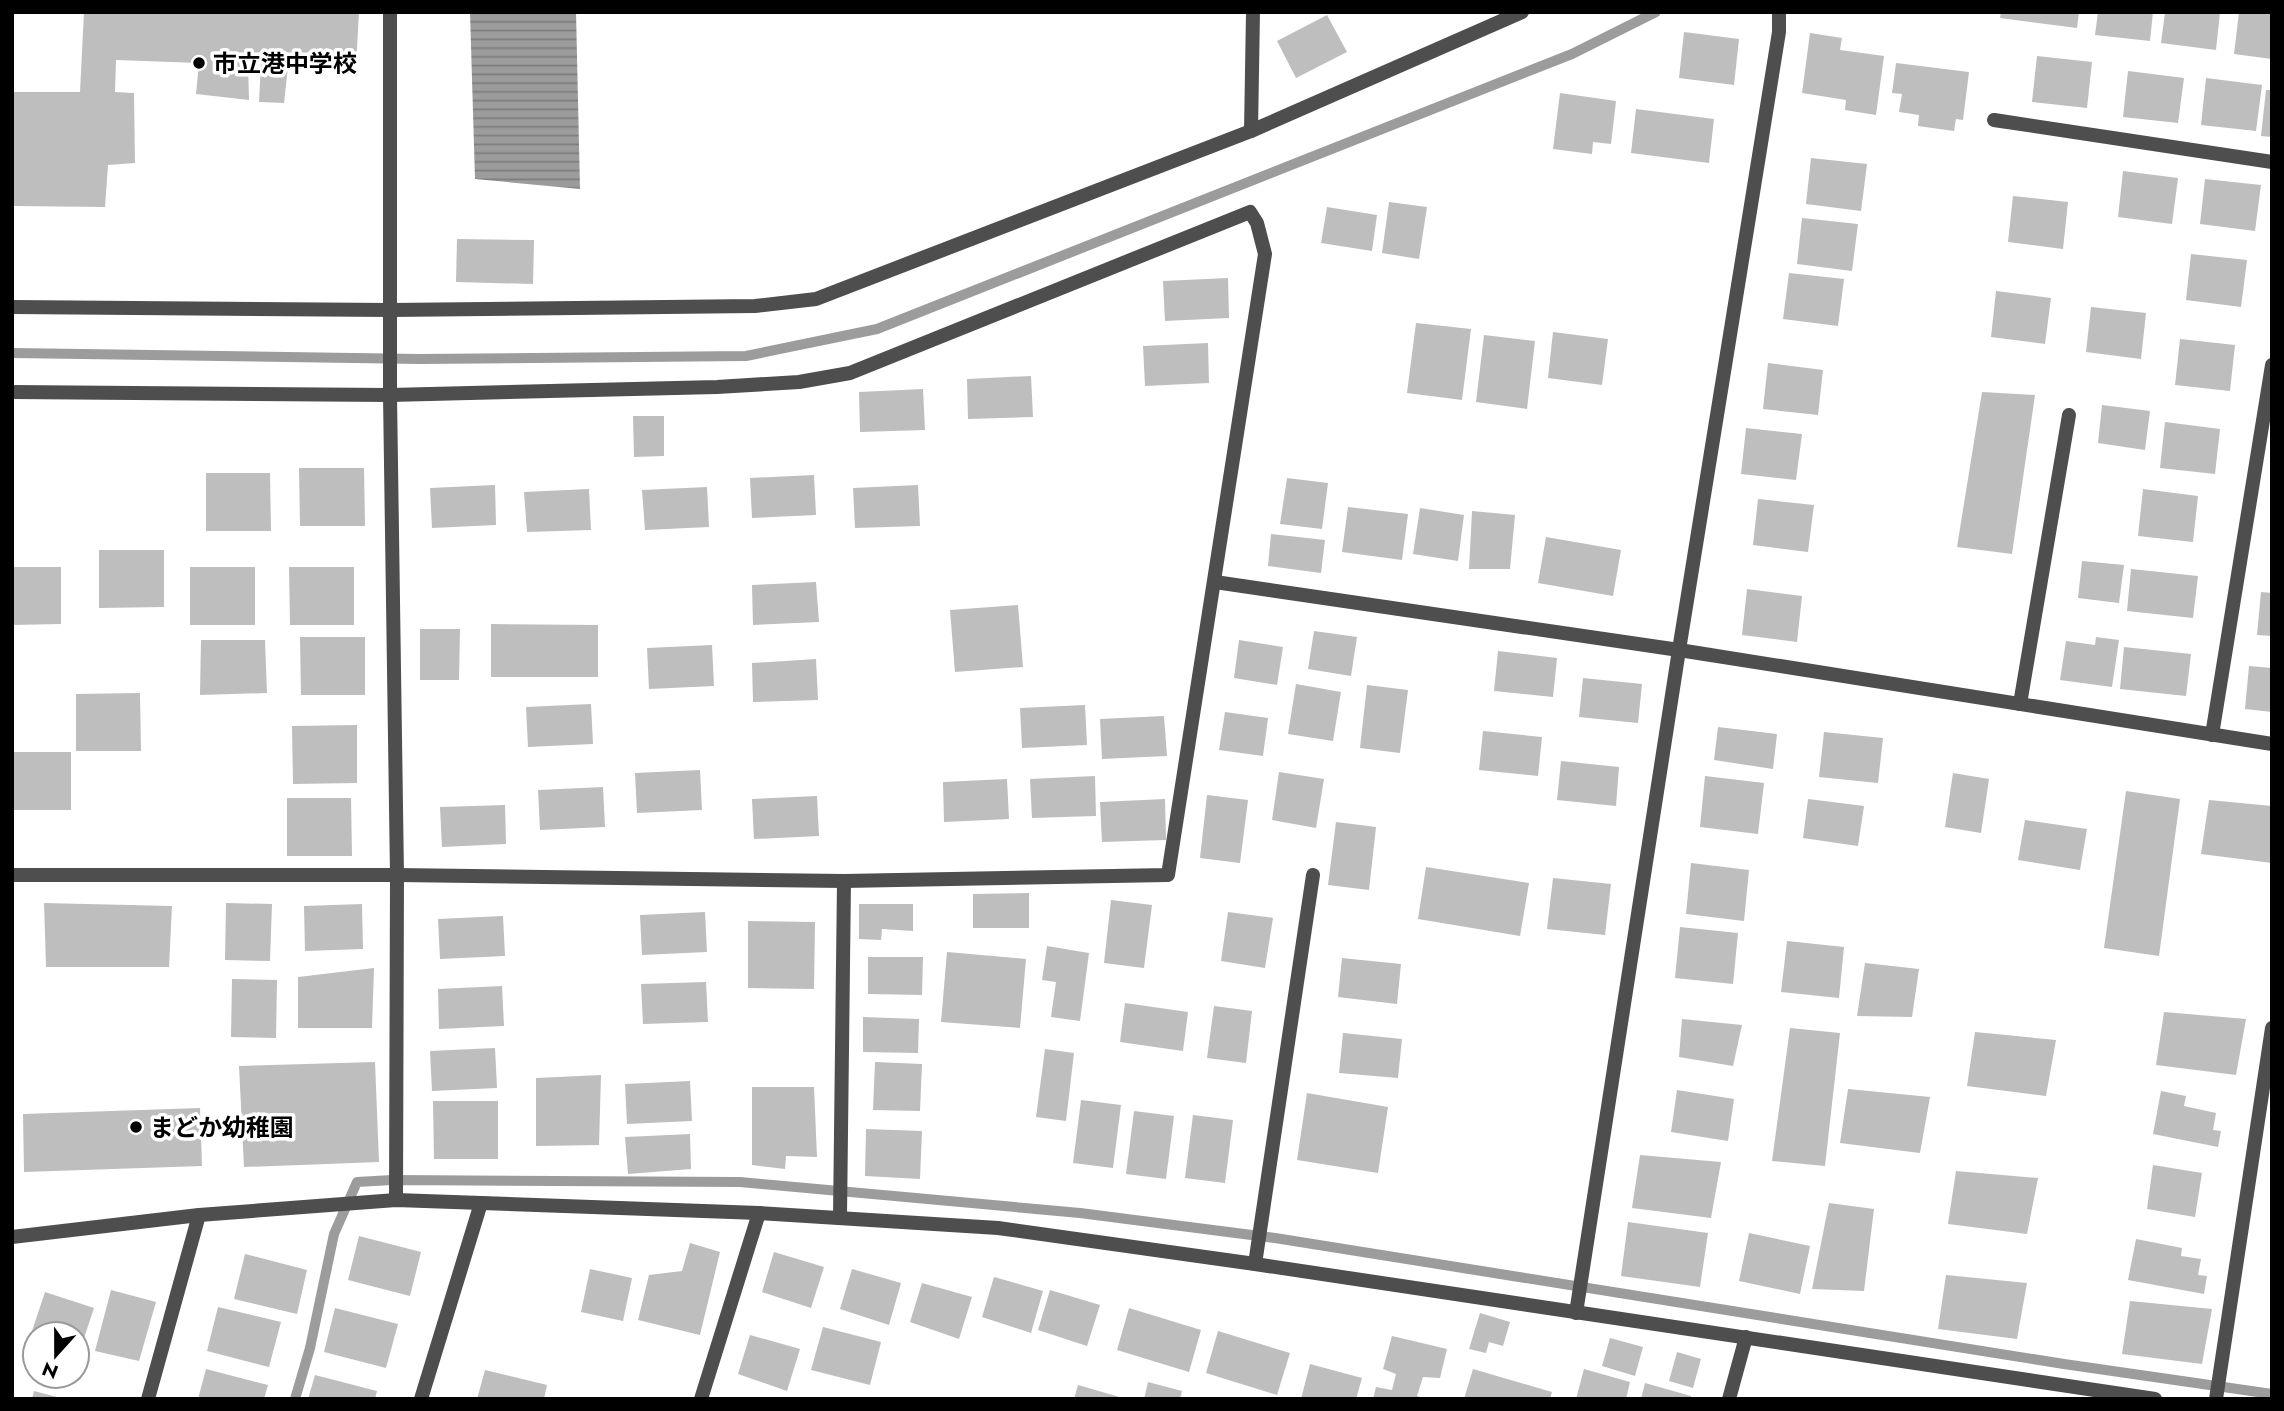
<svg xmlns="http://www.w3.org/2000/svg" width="2284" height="1411" font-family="Jost,'Noto Sans JP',sans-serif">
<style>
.water{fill:url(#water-rules)}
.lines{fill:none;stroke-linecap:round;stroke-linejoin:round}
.stream{stroke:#9c9c9c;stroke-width:10}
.building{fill:#bebebe}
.minor{stroke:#4e4e4e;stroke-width:14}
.tertiary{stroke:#4e4e4e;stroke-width:14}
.poi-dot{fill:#000;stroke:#fff;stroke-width:2.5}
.labels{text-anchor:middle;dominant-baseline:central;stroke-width:7;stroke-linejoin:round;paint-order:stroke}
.poi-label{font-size:24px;font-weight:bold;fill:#000;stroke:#fff;text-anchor:start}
</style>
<defs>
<pattern id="water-rules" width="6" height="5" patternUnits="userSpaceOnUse" patternTransform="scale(1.75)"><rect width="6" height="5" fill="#9c9c9c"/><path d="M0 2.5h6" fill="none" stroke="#7d7d7d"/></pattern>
</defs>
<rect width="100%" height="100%" fill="#fff"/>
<!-- water -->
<polygon class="water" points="470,12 576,12 580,189 475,179"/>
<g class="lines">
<!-- stream -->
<g class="stream">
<polyline points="12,353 419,359 746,356 877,329 1572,54 1656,12"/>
<polyline points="295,1399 310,1348 334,1234 357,1182 392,1180 740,1182 1080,1213 1275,1238 2064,1364 2272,1394"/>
</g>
</g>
<!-- building -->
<g class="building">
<polygon points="84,12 359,12 356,67 288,67 284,103 259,102 261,62 248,62 249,100 196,94 199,63 116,60 115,92 134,93 135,163 108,165 105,207 12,206 12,92 80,92"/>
<polygon points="2001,12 2079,12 2077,28 2000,18"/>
<polygon points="2098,12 2153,12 2150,41 2095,35"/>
<polygon points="2165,12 2220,12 2216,50 2161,43"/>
<polygon points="2239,12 2272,12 2272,59 2234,54"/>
<polygon points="1327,15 1347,52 1296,78 1277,41"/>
<polygon points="1684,32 1739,39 1734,85 1679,78"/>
<polygon points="1810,33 1842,38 1840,50 1884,56 1876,115 1845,110 1846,100 1802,93"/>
<polygon points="2037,56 2092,62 2087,108 2032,102"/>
<polygon points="1896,63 1969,72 1963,120 1956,119 1954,131 1918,126 1919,115 1899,112 1902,94 1892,93"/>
<polygon points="2128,71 2184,78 2178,123 2123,117"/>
<polygon points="2206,78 2262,85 2256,131 2201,125"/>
<polygon points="2266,90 2272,90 2272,137 2261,136"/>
<polygon points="1560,93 1616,101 1611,144 1593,142 1592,154 1553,149"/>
<polygon points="1636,109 1714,119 1709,163 1631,153"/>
<polygon points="1811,158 1867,164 1861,211 1806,204"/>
<polygon points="2123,171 2178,178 2172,224 2118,217"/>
<polygon points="2205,179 2261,185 2255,231 2200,224"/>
<polygon points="2013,196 2068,202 2063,249 2008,242"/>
<polygon points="1389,202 1427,207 1419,259 1382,253"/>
<polygon points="1327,207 1377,215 1372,251 1321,243"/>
<polygon points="1802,218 1858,224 1852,271 1797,264"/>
<polygon points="457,239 534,240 533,284 456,282"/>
<polygon points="2191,254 2247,260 2241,307 2186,300"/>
<polygon points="1789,273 1844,279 1838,326 1783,319"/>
<polygon points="1228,278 1229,318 1165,321 1163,281"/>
<polygon points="1996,291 2051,298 2045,344 1991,337"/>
<polygon points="2091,307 2146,313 2141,359 2086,352"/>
<polygon points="1416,323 1471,329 1462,400 1407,393"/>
<polygon points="1553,332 1608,339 1602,385 1548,378"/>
<polygon points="1484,335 1535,341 1527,409 1476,402"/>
<polygon points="2180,339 2235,345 2230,391 2175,385"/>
<polygon points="1208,343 1209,383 1145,386 1143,346"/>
<polygon points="1768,363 1823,370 1818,415 1763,409"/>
<polygon points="1031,376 1033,417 968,419 967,379"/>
<polygon points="923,389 925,430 860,432 859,392"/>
<polygon points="1982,392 2035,395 2012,554 1957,547"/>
<polygon points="2102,405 2150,411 2145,450 2098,443"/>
<polygon points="633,416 664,416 664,456 634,457"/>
<polygon points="2165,422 2220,429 2215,474 2160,468"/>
<polygon points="1746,428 1802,434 1796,480 1741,474"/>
<polygon points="299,468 364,468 365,526 300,526"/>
<polygon points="206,473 270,473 271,531 206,531"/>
<polygon points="814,475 816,515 752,518 750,478"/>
<polygon points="1287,478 1328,483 1322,529 1280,524"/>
<polygon points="495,485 496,525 432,528 430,488"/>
<polygon points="918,485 920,526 855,528 853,488"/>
<polygon points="707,487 709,527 645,530 642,490"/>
<polygon points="589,489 591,530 527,532 524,492"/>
<polygon points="2143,489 2198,496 2193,542 2138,536"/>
<polygon points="1758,499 1814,505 1808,552 1753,545"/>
<polygon points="1348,507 1408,514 1402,560 1342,552"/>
<polygon points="1420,508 1464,515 1458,561 1413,554"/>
<polygon points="1472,511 1515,515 1510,569 1469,569"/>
<polygon points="1271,534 1325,540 1321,573 1268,566"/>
<polygon points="1546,537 1621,550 1613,596 1538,583"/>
<polygon points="99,550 164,550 164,607 99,608"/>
<polygon points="2082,561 2124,565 2119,603 2078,598"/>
<polygon points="12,567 61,567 61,624 12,625"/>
<rect x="190" y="567" width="65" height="58"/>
<polygon points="289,567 354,567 354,625 290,625"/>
<polygon points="2131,569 2198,576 2193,618 2127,611"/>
<polygon points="816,582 819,622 753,625 752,585"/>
<polygon points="1747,589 1802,596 1797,642 1742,635"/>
<polygon points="2261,592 2272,593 2272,636 2257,635"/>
<polygon points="1018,605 1023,667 955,672 950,610"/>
<polygon points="491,624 598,625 598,677 491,677"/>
<polygon points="420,629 460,629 459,680 420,680"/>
<polygon points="1314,631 1357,637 1351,676 1308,669"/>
<polygon points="300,637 365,637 365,695 301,695"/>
<polygon points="2096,637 2119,640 2112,687 2060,680 2066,641 2095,645"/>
<polygon points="201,640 265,640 267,693 200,695"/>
<polygon points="1239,640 1283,647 1277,685 1234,678"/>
<polygon points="712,645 714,686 649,689 647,648"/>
<polygon points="2124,647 2191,654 2186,696 2120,689"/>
<polygon points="1498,651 1557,658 1553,697 1494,691"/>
<polygon points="816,659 818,700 753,702 752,663"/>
<polygon points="2249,666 2272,668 2272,712 2245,709"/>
<polygon points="1583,678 1642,684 1638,723 1579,717"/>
<polygon points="1296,684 1341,692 1333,741 1288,734"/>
<polygon points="1367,685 1408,690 1400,753 1360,748"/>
<polygon points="140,693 141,751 76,751 76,694"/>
<polygon points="591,704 593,744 528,747 526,707"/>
<polygon points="1085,705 1087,745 1022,748 1020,708"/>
<polygon points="1225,712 1268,718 1263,756 1219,750"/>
<polygon points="1164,716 1167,756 1102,759 1100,719"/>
<polygon points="357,725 357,783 293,784 292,726"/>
<polygon points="1718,727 1777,734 1773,769 1714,760"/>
<polygon points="1483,731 1542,737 1538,776 1479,770"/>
<polygon points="1824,732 1883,738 1878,783 1819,777"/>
<rect x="12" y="752" width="59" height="58"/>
<polygon points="1561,761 1619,767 1616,806 1557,800"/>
<polygon points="700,770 702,810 637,813 635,773"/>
<polygon points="1279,772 1324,779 1316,828 1272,820"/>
<polygon points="1953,773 1989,779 1981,833 1945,827"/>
<polygon points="1095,776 1096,816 1032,818 1030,779"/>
<polygon points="1705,776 1764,783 1758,834 1700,827"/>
<polygon points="1007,779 1009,819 944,822 943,782"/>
<polygon points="603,787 605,827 540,830 538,790"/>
<polygon points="2126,791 2180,799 2159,956 2104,948"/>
<polygon points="1207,795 1248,800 1240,863 1200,858"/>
<polygon points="817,796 819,836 754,839 752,799"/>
<polygon points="287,798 351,798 352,856 287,856"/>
<polygon points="1165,799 1166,840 1102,842 1100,802"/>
<polygon points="1808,799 1864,806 1858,846 1803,838"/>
<polygon points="2209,800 2272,806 2272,863 2201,854"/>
<polygon points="505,805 506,844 442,847 440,807"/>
<polygon points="2025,820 2087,829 2080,870 2018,860"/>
<polygon points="1336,822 1376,827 1369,890 1328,885"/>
<polygon points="1691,863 1749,870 1744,921 1686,914"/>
<polygon points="1426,867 1529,883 1520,936 1418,919"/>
<polygon points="1553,878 1611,884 1605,935 1547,929"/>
<polygon points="1029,893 1029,928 973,928 973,894"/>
<polygon points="1111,900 1152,905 1144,968 1104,963"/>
<polygon points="44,903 172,906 169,967 46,967"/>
<polygon points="226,903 272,904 270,961 225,960"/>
<polygon points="362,904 363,949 305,951 304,906"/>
<polygon points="859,904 913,904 913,931 882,929 881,940 859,939"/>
<polygon points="705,912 707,952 642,955 640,915"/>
<polygon points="1228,912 1273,918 1265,968 1221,961"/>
<polygon points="503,916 505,956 440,959 438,919"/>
<polygon points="748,921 815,922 814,989 748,988"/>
<polygon points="1680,927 1738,933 1733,984 1675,978"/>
<polygon points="1787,941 1844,947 1839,998 1781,992"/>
<polygon points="1047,946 1089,953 1080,1021 1051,1017 1056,982 1042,980"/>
<polygon points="947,952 1026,959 1020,1028 941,1022"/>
<polygon points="868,957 923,957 922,995 868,994"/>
<polygon points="1342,958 1401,964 1397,1004 1338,997"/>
<polygon points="1865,963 1919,969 1912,1017 1857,1016"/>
<polygon points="374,968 372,1028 298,1028 298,977"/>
<polygon points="232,979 277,980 276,1038 231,1037"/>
<polygon points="706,982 708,1022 643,1024 641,984"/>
<polygon points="502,986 504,1026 439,1029 438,989"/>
<polygon points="1125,1003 1188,1012 1183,1051 1120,1042"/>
<polygon points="1214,1006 1252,1011 1246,1063 1207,1058"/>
<polygon points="2164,1012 2246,1019 2236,1075 2156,1065"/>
<polygon points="863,1017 919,1019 918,1053 863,1052"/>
<polygon points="1682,1019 1742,1025 1733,1066 1679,1057"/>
<polygon points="1790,1028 1840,1033 1825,1166 1772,1161"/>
<polygon points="1975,1032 2056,1040 2046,1096 1967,1086"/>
<polygon points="1343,1033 1402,1039 1398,1078 1339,1073"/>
<polygon points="495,1048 497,1088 432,1091 430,1051"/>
<polygon points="1045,1049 1074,1053 1066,1121 1036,1117"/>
<polygon points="375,1062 379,1162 244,1167 239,1066"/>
<polygon points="875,1062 922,1064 920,1111 873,1110"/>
<polygon points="601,1075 599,1145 536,1146 536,1078"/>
<polygon points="690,1081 692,1121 627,1124 625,1084"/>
<polygon points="752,1087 814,1087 817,1157 786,1156 785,1169 752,1165"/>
<polygon points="1848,1089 1930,1097 1920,1153 1840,1143"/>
<polygon points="1677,1090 1734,1099 1728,1141 1671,1132"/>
<polygon points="2161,1091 2186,1096 2184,1106 2216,1113 2213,1130 2221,1131 2218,1147 2153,1134"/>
<polygon points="1307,1093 1388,1107 1378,1173 1297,1160"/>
<polygon points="1081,1100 1121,1105 1113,1168 1073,1163"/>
<polygon points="433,1101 498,1101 498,1159 434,1159"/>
<polygon points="200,1108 202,1166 24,1172 23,1114"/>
<polygon points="1134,1111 1174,1116 1166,1179 1126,1174"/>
<polygon points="1193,1115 1233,1120 1225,1183 1185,1178"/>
<polygon points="866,1129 922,1131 920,1179 865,1176"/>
<polygon points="690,1134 691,1169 628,1174 625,1137"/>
<polygon points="1640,1155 1721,1162 1711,1218 1632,1208"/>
<polygon points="2153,1165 2202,1173 2195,1217 2147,1209"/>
<polygon points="1956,1171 2038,1178 2027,1234 1948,1224"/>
<polygon points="1829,1203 1874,1209 1864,1291 1812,1289"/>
<polygon points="1628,1222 1708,1233 1700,1287 1621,1276"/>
<polygon points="1749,1233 1810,1246 1800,1294 1739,1281"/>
<polygon points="359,1236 421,1252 410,1296 348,1280"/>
<polygon points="2136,1239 2182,1248 2181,1256 2201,1259 2198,1275 2207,1276 2204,1294 2128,1280"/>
<polygon points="690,1243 720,1252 700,1335 638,1320 649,1275 682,1271"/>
<polygon points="774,1252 824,1267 811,1308 762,1292"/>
<polygon points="245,1254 307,1270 297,1314 234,1299"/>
<polygon points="590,1269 632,1278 623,1321 581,1312"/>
<polygon points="852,1269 901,1283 889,1325 840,1309"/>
<polygon points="1946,1275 2027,1283 2017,1339 1938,1329"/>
<polygon points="994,1277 1043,1291 1031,1333 982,1317"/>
<polygon points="922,1283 972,1297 959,1339 910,1322"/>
<polygon points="111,1290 156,1302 139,1361 95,1351"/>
<polygon points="1050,1290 1100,1305 1087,1346 1038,1330"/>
<polygon points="45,1292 94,1308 81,1347 77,1346 77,1334 41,1334 32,1331"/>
<polygon points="2130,1301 2212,1309 2202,1364 2122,1354"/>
<polygon points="218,1307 281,1322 269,1367 207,1351"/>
<polygon points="335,1308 398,1324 386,1368 324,1352"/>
<polygon points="1129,1308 1201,1330 1189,1372 1117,1350"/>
<polygon points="1480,1313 1510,1322 1503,1346 1489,1342 1486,1353 1469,1349"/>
<polygon points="823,1327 881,1342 870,1385 811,1370"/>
<polygon points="1218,1331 1290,1353 1277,1395 1206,1373"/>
<polygon points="750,1335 800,1349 787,1391 738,1374"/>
<polygon points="1392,1336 1447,1349 1440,1378 1423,1377 1417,1396 1423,1399 1373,1399 1376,1387 1392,1390 1396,1374 1383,1369"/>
<polygon points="1610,1338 1643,1347 1635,1376 1602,1366"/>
<polygon points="1677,1352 1701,1359 1693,1388 1669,1381"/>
<polygon points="1310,1364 1362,1378 1356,1399 1301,1399"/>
<polygon points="206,1369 268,1385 264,1399 198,1399"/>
<polygon points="1473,1369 1552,1392 1550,1399 1464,1399"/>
<polygon points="1584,1369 1630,1382 1626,1399 1576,1399"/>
<polygon points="485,1370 547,1385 544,1399 477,1399"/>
<polygon points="315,1375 377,1391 375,1399 308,1399"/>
<polygon points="1148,1382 1182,1391 1180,1399 1144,1399"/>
<polygon points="1645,1383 1691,1396 1691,1399 1641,1399"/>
<polygon points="1078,1385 1123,1398 1123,1399 1074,1399"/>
<polygon points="34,1391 61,1398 61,1399 32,1399"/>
</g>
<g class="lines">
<!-- minor -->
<g class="minor">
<polyline points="390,12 390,395 397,875 396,1200"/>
<polyline points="1994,120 2272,162"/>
<polyline points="1251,131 1253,12"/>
<polyline points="12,307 390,310 755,306 816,299 1251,131 1522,12"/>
<polyline points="12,392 390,395 717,387 799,382 850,373 1250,212 1257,223 1265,254 1168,875 844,881 397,875 12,875"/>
<polyline points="1215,582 1679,650 2272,744"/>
<polyline points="2020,704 2069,415"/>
<polyline points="2212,735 2272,365"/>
<polyline points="840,1217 844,881"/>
<polyline points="12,1237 199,1215 396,1200 759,1213 998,1228 1255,1264 2155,1399"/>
<polyline points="1255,1264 1313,875"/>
<polyline points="1576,1313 1679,650 1779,32 1779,12"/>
<polyline points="148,1399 199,1215"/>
<polyline points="421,1399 481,1203"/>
<polyline points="701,1399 759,1213"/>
<polyline points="2216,1399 2272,1028"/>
</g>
<!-- tertiary -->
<polyline class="tertiary" points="1729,1399 1746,1337"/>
</g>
<!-- markers -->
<g class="poi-dot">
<circle cx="199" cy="63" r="7"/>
<circle cx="136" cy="1127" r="7"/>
</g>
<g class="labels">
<!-- poi labels -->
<g class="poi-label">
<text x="213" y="63">市立港中学校</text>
<text x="150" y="1127">まどか幼稚園</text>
</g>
</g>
<!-- border -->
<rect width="2284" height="1411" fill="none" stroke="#000000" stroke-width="28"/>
<!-- north arrow -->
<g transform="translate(56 1355) rotate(201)"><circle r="33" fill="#ffffff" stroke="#999999" stroke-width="2"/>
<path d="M0-5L12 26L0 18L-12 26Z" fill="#000000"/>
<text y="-10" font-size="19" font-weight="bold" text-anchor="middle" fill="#000000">N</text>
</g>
</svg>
